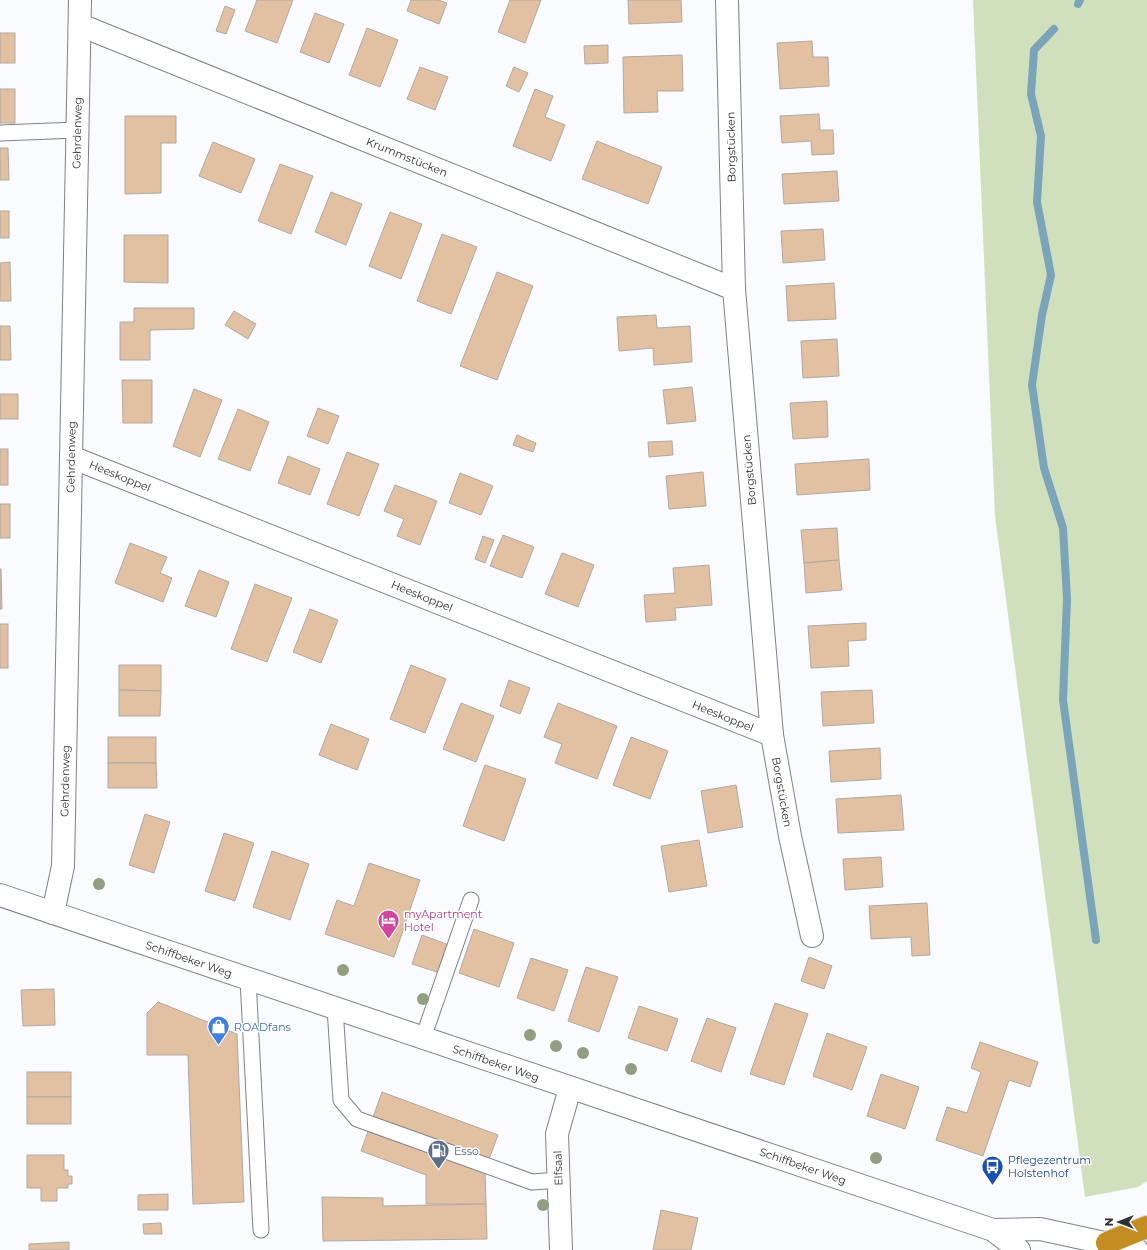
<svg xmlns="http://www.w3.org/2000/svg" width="1147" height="1250" font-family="Montserrat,sans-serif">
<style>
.green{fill:#d0e0bc}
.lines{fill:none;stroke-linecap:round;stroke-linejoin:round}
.stream{stroke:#7ba4bb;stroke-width:8}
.building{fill:#e2c1a3;stroke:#aea9a4}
.lane-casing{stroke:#7e8085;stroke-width:17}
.street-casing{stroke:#7e8085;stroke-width:24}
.secondary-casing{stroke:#7e8085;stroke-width:24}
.highway-casing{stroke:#d6d6d6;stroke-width:24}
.lane{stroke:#fff;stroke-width:15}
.street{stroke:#fff;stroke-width:22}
.secondary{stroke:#fff;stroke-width:22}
.highway{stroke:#c38d24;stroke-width:22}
.tree{fill:#929e80}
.labels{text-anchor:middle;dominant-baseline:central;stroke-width:3;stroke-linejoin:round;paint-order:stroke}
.street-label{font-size:11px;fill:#303133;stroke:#fff}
.hotel-label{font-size:11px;fill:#b23c85;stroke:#fff;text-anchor:start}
.shop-label{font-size:11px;fill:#366cbe;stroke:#fff;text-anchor:start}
.service-label{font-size:11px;fill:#4e5e75;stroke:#fff;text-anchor:start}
.transit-label{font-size:11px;fill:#164399;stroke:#fff;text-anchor:start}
</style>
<rect width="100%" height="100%" fill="#fafbff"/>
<!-- green -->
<polygon class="green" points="973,0 1147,0 1147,1181 1138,1187 1085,1197 995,516"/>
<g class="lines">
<!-- stream -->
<g class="stream">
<polyline points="1078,4 1080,0"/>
<polyline points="1054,29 1034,50 1031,94 1041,136 1037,202 1051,275 1042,315 1032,385 1044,468 1063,528 1067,599 1063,700 1096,940"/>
</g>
</g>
<!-- building -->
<g class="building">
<polygon points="257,0 293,0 277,43 245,31"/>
<polygon points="411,0 438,0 447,3 439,24 407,11"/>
<polygon points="510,0 541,0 525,43 498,32"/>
<polygon points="628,0 681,0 682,22 629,24"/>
<polygon points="225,6 235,10 226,34 216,31"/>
<polygon points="315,13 344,24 329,63 300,52"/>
<polygon points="367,28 398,40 380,87 349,75"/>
<rect x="0" y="33" width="15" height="30"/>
<polygon points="812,41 813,57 828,57 829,86 780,89 777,43"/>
<polygon points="608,45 608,63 585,64 584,46"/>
<polygon points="682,55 683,91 657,91 658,112 624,113 623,57"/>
<polygon points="420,67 448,77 435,110 407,99"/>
<polygon points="514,67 528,73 519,92 506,86"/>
<rect x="0" y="89" width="15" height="34"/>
<polygon points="535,89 553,96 545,117 565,125 551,161 513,146"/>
<polygon points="819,114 820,130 833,130 834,154 812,155 811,141 782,143 780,116"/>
<polygon points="125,116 176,116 176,143 161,143 161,193 125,194"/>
<polygon points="597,141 662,167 648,204 582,179"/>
<polygon points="213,142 255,159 241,193 199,176"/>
<polygon points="0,148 8,148 9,180 0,180"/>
<polygon points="280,164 313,176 291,234 258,221"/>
<polygon points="837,171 839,201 784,204 782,174"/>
<polygon points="331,192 362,204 346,245 315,232"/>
<rect x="0" y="211" width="9" height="27"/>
<polygon points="390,212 422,224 401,279 369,266"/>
<polygon points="823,229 825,260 783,263 781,231"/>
<polygon points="442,234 477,247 451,314 417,301"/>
<polygon points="124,235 168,235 168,283 124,282"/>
<polygon points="10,262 11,301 0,301 0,263"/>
<polygon points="497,272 533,286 497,380 460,366"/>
<polygon points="834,283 836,319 788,321 786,286"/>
<polygon points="134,308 194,308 194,329 150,330 150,360 120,360 120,322 134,322"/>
<polygon points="234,311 256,324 248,339 225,325"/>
<polygon points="656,315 657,328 690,326 692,362 654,365 653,348 619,351 617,317"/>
<polygon points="0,326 10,326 11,360 0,360"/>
<polygon points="837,339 839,376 803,378 801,341"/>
<polygon points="122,380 152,380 152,423 123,423"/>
<polygon points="692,387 696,421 667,424 663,390"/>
<polygon points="194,389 222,400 200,457 173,446"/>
<rect x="0" y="394" width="18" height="25"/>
<polygon points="827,401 828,437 793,439 790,403"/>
<polygon points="318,408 339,416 328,444 307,436"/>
<polygon points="238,409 269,422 250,471 218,459"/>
<polygon points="517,435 536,443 533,452 513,445"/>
<polygon points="672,441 673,455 649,457 648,442"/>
<rect x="0" y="449" width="8" height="36"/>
<polygon points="347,452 379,464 359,516 327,504"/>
<polygon points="288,456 320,469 310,495 278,483"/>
<polygon points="869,459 870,490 797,495 795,464"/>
<polygon points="703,472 706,506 669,509 666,476"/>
<polygon points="460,473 493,486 481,515 449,503"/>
<polygon points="395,485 437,501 420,545 397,536 404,519 384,511"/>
<rect x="0" y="504" width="10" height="34"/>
<polygon points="837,528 839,560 804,563 801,530"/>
<polygon points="503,535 534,547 522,578 490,566"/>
<polygon points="483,536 494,540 485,563 475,559"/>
<polygon points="130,543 167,557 160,573 172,578 163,602 115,583"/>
<polygon points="562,553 594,565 578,607 545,594"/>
<polygon points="839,560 842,590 806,593 804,563"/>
<polygon points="709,565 712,605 675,608 676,620 646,622 644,595 675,593 673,568"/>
<polygon points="0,569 1,569 2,609 0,609"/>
<polygon points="199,570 229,582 216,617 185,606"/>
<polygon points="255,584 292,598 267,662 231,649"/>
<polygon points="310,609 338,620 321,663 293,652"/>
<polygon points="866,623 866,640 848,641 849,666 811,668 808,626"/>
<rect x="0" y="624" width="8" height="44"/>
<polygon points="119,665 161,665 161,691 119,690"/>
<polygon points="411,665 446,679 425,733 390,719"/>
<polygon points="509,680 530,688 520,714 500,706"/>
<polygon points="119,690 161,691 160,716 119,716"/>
<polygon points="872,690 874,723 823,726 821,692"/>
<polygon points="461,703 494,716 476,762 443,749"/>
<polygon points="558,703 617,726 597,779 555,763 562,744 544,737"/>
<polygon points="331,724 369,739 357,770 319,755"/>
<rect x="108" y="737" width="48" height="26"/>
<polygon points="631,737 668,751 650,799 613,785"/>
<polygon points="880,748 881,779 831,782 829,751"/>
<polygon points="108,763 156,763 157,788 108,788"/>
<polygon points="485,765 526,779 504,841 463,826"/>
<polygon points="736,785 743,827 708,833 701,791"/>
<polygon points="901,795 904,830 838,833 836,799"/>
<polygon points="145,814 170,822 154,873 129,865"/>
<polygon points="224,833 254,843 235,901 205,891"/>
<polygon points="699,840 707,886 669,892 661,846"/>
<polygon points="272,851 309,864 290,920 253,907"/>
<polygon points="881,857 883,887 845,890 843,859"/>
<polygon points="369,863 420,880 394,957 325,934 337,900 354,906"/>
<polygon points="927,903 930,955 912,956 911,937 871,939 869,906"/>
<polygon points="474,929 514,943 499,987 459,973"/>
<polygon points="422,935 449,945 440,973 412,964"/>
<polygon points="809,957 832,966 824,989 801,981"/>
<polygon points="531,958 568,970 554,1011 517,998"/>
<polygon points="586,967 618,977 599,1032 568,1021"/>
<polygon points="54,989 55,1025 23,1026 21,990"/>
<polygon points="158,1002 237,1034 244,1202 193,1204 188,1055 147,1055 147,1013"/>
<polygon points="775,1003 808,1014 784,1085 750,1074"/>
<polygon points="639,1006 678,1019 667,1051 628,1038"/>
<polygon points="707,1018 736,1028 721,1072 691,1061"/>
<polygon points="827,1033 867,1047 852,1090 813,1076"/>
<polygon points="980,1042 1038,1062 1030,1087 1009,1080 983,1156 936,1140 947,1107 967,1113 981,1072 971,1068"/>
<rect x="27" y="1072" width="44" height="25"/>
<polygon points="881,1074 919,1087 905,1129 867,1116"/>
<polygon points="382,1092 498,1135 485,1170 486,1204 426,1204 426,1175 361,1151"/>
<rect x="27" y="1097" width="44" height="27"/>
<polygon points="27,1155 64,1155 64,1170 68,1170 68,1176 72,1176 72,1184 68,1184 68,1188 57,1188 57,1201 41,1201 41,1188 27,1188"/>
<polygon points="168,1194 168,1210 138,1210 138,1195"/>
<polygon points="322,1197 383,1198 383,1206 486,1204 487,1239 323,1241"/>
<polygon points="661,1210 698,1218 691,1250 653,1250"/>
<polygon points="161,1223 162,1234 144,1234 143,1224"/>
<polygon points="69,1242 69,1250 29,1250 29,1244"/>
</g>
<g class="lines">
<defs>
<g id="lane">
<polyline points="0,133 77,130"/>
<polyline points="248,979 261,1230"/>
<polyline points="335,1008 341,1100 357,1119 532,1182 559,1180"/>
<polyline points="423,1038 471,900"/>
</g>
<g id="street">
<polyline points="727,0 734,289 772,735 790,836 812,936"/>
<polyline points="80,25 734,289"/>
<polyline points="71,457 772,735"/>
<polyline points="53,913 63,866 80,0"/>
<polyline points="561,1250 557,1134 570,1088"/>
</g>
<g id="secondary">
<polyline points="0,895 993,1230 1019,1250"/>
<polyline points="993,1230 1040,1229 1137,1250"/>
</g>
<polyline id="highway" points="1107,1243 1147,1227"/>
</defs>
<!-- lane casing -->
<use href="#lane" class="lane-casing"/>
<!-- street casing -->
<use href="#street" class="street-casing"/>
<!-- secondary casing -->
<use href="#secondary" class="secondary-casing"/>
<!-- highway casing -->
<use href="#highway" class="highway-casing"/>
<!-- lane -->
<use href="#lane" class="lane"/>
<!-- street -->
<use href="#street" class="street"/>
<!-- secondary -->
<use href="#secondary" class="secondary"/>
<!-- highway -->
<use href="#highway" class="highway"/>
</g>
<!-- trees -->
<g class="tree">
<circle cx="99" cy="884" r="6"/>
<circle cx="343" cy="970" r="6"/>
<circle cx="423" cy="999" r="6"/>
<circle cx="530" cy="1035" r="6"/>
<circle cx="556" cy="1046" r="6"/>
<circle cx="583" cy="1053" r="6"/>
<circle cx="631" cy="1069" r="6"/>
<circle cx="876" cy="1158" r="6"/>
<circle cx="543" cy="1205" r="6"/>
</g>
<!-- icons -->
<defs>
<symbol id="hotel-pin" viewBox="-11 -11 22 30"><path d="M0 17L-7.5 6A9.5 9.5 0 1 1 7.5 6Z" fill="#d1479c" stroke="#fff"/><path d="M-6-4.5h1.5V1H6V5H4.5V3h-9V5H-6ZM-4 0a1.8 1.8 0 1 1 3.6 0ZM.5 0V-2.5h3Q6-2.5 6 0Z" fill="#fff"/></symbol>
<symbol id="shop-pin" viewBox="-11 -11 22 30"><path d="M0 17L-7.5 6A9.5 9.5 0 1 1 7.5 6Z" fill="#3f7fe0" stroke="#fff"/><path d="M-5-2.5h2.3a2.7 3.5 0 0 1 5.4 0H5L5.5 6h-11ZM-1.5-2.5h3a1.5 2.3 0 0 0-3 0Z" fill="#fff"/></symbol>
<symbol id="fuel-pin" viewBox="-11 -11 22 30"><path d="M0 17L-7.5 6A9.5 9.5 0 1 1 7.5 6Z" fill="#5c6f8a" stroke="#fff"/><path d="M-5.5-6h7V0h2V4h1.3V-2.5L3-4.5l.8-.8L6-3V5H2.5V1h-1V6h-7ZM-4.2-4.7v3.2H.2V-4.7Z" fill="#fff"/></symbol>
<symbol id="bus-pin" viewBox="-11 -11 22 30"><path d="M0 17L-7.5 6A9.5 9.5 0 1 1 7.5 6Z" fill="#1a4fb4" stroke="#fff"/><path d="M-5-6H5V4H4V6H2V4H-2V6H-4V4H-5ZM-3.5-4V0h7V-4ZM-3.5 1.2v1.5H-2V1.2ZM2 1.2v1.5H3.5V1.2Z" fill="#fff"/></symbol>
</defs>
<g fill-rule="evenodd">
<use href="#hotel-pin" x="376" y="908" width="25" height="34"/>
<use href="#shop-pin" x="206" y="1014" width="25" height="34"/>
<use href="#fuel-pin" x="426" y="1138" width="25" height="34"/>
<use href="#bus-pin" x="980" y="1154" width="25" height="34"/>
</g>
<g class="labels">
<!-- street labels -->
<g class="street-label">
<text transform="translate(77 133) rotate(-89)">Gehrdenweg</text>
<text transform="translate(731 147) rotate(-91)">Borgstücken</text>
<text transform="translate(407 157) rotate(22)">Krummstücken</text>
<text transform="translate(71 457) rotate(-89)">Gehrdenweg</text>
<text transform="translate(749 470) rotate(-95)">Borgstücken</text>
<text transform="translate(120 476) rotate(22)">Heeskoppel</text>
<text transform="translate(422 596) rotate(22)">Heeskoppel</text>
<text transform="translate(723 716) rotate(22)">Heeskoppel</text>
<text transform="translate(65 781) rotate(-89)">Gehrdenweg</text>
<text transform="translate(782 792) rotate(80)">Borgstücken</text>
<text transform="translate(189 959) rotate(19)">Schiffbeker Weg</text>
<text transform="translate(496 1063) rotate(19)">Schiffbeker Weg</text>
<text transform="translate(803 1166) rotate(19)">Schiffbeker Weg</text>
<text transform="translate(558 1168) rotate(-92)">Elfsaal</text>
</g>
<!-- hotel labels -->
<g class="hotel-label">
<text x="404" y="914">myApartment<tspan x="404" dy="13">Hotel</tspan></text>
</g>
<!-- shop labels -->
<g class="shop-label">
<text x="234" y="1027">ROADfans</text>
</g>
<!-- service labels -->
<g class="service-label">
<text x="454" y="1151">Esso</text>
</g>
<!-- transit labels -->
<g class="transit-label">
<text x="1008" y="1160">Pflegezentrum<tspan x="1008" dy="13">Holstenhof</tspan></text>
</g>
</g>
<!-- north arrow -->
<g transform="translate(1119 1222) rotate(270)" stroke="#ffffff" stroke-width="3" paint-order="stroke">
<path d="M0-3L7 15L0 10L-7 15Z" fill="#303133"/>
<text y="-6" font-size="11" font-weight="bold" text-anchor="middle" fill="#303133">N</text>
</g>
</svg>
